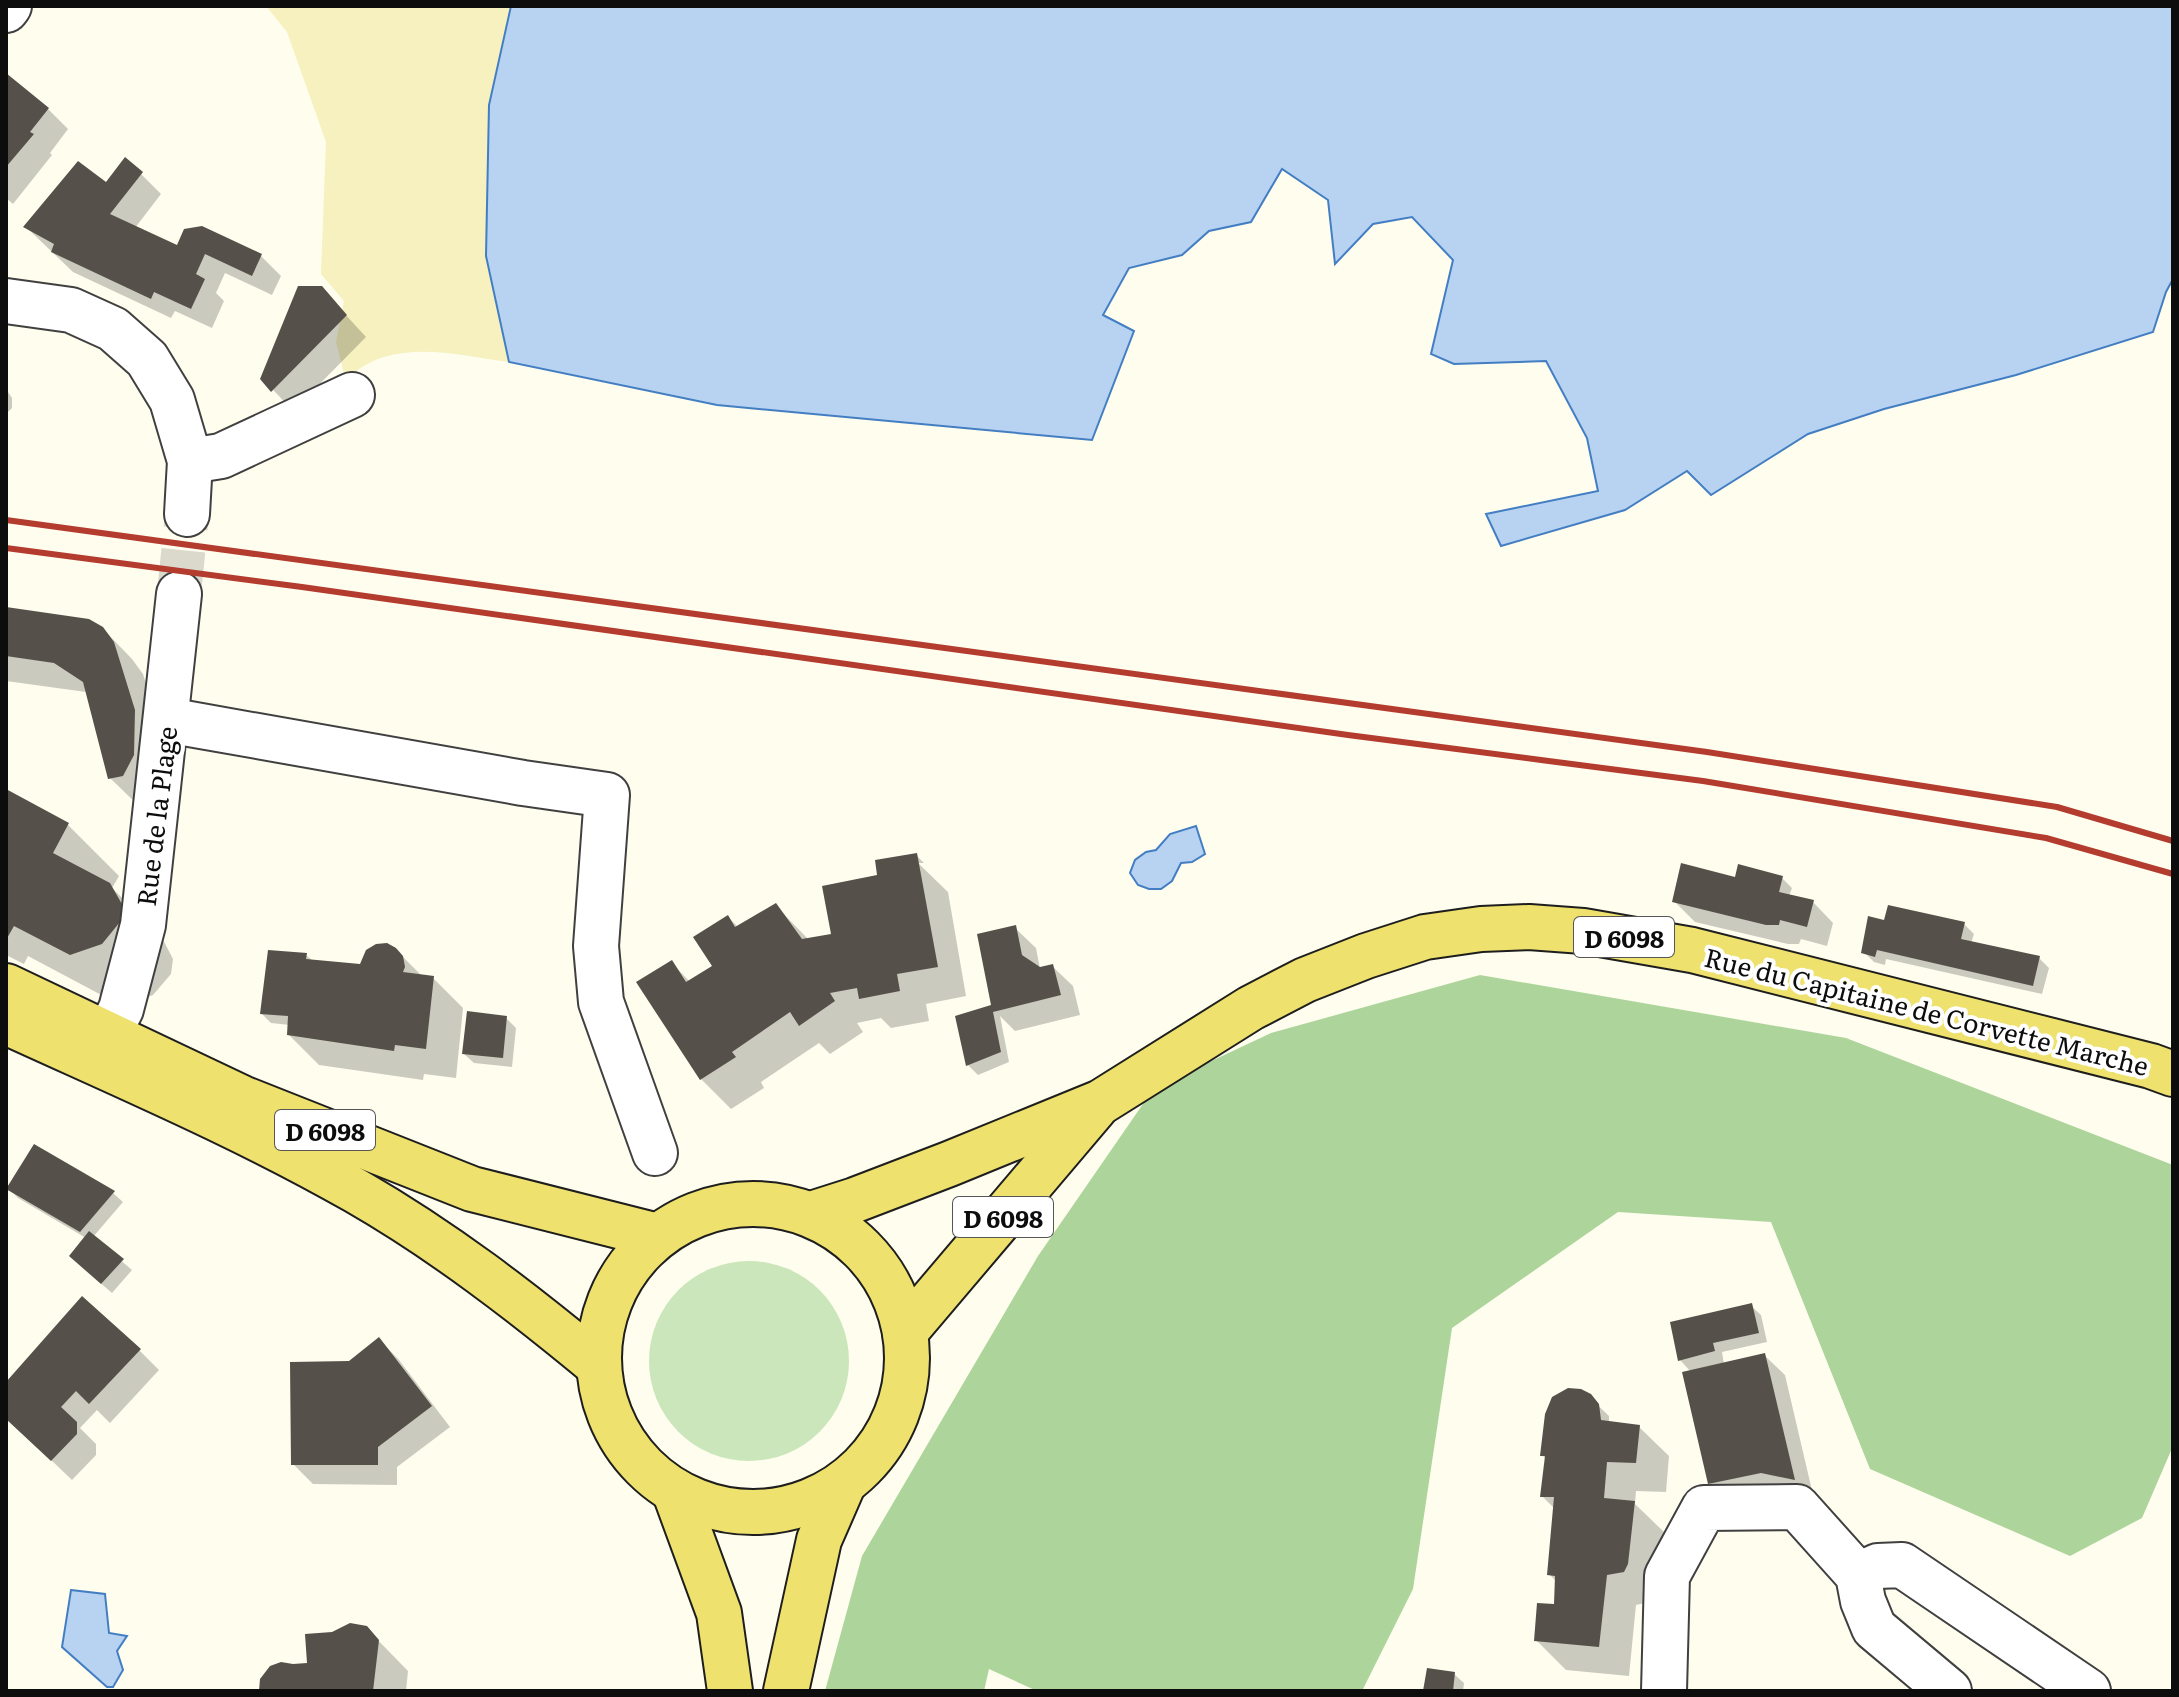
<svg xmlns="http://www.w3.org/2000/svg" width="2179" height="1697" font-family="Literata,serif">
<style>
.green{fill:#cbe6ba}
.forest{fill:#add59b}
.sand{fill:#f6f1be}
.water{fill:#b7d3f1;stroke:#437ec3;stroke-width:2}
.shadow{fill:#0003}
.building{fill:#55504a}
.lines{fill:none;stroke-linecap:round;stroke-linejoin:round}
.minor-tunnel{stroke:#dad9cc;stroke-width:44;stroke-dasharray:44 22;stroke-linecap:butt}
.minor-casing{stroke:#404040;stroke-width:48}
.major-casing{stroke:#1e1e1e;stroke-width:48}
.minor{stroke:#fff;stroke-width:44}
.major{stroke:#eee16e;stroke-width:44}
.rail{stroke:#b33c2f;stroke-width:6}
.labels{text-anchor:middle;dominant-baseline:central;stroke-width:8;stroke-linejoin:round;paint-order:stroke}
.shield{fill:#fff;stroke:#565656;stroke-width:2}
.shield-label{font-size:24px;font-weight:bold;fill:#0d0d0d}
.street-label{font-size:26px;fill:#0d0d0d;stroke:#fff}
</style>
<rect width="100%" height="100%" fill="#fefdee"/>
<!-- green -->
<circle class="green" cx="749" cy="1361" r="100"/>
<!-- forest -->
<polygon class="forest" points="1480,975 1846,1038 2173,1165 2173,1446 2142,1518 2070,1556 1870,1469 1771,1222 1618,1212 1452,1328 1413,1589 1362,1691 1037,1691 989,1669 984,1691 825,1691 862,1556 1038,1256 1154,1088 1271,1033"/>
<!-- sand -->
<path class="sand" d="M 266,6 L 511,6 L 489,105 L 486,256 L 509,362 C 468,357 425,345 384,357 C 370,361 357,370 345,378 L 336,342 L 344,301 L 321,274 L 326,142 L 287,32 Z"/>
<!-- water -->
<g class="water">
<polygon points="511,6 2173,6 2173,279 2166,292 2153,332 2016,375 1884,409 1808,434 1711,495 1687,471 1625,510 1501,546 1486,514 1598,491 1587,438 1546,361 1454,364 1431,354 1453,260 1412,217 1373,224 1335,264 1328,200 1282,169 1251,222 1209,231 1182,255 1129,268 1103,315 1134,331 1092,440 717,405 509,362 486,256 489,105"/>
<polygon points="1196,826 1205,854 1192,862 1181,863 1172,881 1161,889 1149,889 1138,885 1130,873 1135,860 1146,852 1156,850 1170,834"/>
<polygon points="71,1590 105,1594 109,1633 127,1636 117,1651 123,1670 113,1687 107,1687 62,1647"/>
</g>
<!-- shadow -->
<g class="shadow">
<polygon points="6,76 48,109 68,129 50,153 52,155 13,204 6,198"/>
<polygon points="141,174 161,194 135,228 178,247 202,228 261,256 281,276 272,295 225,273 216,293 224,301 212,328 175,311 171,318 73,272 26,227 106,185"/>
<polygon points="321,288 366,337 293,411 262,378"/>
<polygon points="6,389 12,398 12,408 6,414"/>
<polygon points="6,609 102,628 132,659 143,674 164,742 140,807 110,778 86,692 6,681"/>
<polygon points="6,792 68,825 119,876 112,888 161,936 173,959 171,974 153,995 122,1006 28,956 24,964 6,955"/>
<polygon points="916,855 926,865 924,863 918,863 948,892 966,996 926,1004 929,1021 891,1028 881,1018 857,1023 863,1032 830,1054 819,1043 761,1082 764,1088 731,1109 701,1079 672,963 690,982 714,967 728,917 738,927 776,906 809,940 834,935 877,877"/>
<polygon points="1782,878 1792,888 1789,896 1813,902 1833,923 1827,946 1801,939 1799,944 1788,944 1695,922 1675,902 1737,879"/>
<polygon points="1964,924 1974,934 1971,943 2039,958 2049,968 2042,994 1886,959 1885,965 1874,962 1864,952"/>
<polygon points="1015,928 1036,948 1040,969 1052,966 1073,986 1080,1015 1015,1031 1000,1016 1009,1062 978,1075 968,1065 957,1017 990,1008 995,1012 980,935"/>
<polygon points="395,949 423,977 433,978 463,1008 456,1078 424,1074 423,1080 319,1065 289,1035 290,1025 271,1023 262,1014 306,955 314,962 361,966"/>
<polygon points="506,1018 516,1028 512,1067 474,1063 464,1054"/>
<polygon points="34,1147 113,1193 123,1202 93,1237 132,1270 112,1293 81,1266 86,1238 18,1198 8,1188"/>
<polygon points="1751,1306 1761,1315 1767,1342 1722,1352 1724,1364 1764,1355 1785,1375 1814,1499 1731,1504 1710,1483 1691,1372 1680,1360"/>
<polygon points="379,1339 399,1360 450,1427 397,1467 397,1485 313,1484 293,1464 349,1363"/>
<polygon points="139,1350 159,1370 110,1423 97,1410 80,1428 96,1444 96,1455 72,1480 6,1417 6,1385"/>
<polygon points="1585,1393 1609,1416 1609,1423 1639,1427 1669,1456 1666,1492 1636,1491 1635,1504 1664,1532 1657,1594 1654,1601 1636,1605 1629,1676 1566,1670 1536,1640 1555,1606 1557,1582 1549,1574 1555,1509 1542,1496 1546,1459 1542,1455"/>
<polygon points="366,1628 408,1671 406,1691 260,1691 310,1665"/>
<polygon points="1454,1674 1464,1683 1463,1691 1425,1691"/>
</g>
<!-- building -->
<g class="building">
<polygon points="6,73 49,108 30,132 34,134 6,167"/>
<polygon points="125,157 143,172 110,214 177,245 184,229 202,226 262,254 252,276 205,254 196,274 205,279 191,309 154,292 151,299 51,252 54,244 23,227 78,161 106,182"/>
<polygon points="298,286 322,286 347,315 271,392 260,379"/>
<polygon points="6,607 89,619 103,627 114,642 135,710 134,755 123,776 108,779 83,682 54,663 6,656"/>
<polygon points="6,789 69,823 53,853 110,883 123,906 120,922 102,944 70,955 14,926 6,940"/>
<polygon points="917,853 938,967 897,974 900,991 859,999 857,988 830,993 835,1001 799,1026 790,1012 732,1052 736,1057 700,1080 636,982 672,960 686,982 712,966 693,937 728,915 735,927 776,903 802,939 831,934 822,886 877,875 875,860"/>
<polygon points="1681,863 1735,877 1738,864 1783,876 1779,892 1814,900 1807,927 1780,920 1779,925 1766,925 1672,902"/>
<polygon points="1888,905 1965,922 1961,939 2040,956 2033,986 1877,950 1875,957 1861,953 1868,916 1884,920"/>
<polygon points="1016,925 1022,955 1040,967 1053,964 1061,995 993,1012 1001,1052 966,1066 955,1016 991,1005 977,934"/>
<polygon points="387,943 396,948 403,956 405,967 403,972 434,976 426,1049 395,1045 394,1051 287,1035 288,1016 260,1014 268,950 307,953 306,959 360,964 366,950 376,944"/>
<polygon points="467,1011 507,1016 503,1058 462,1054"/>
<polygon points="34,1144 115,1191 80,1232 6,1189"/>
<polygon points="89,1231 124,1259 101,1284 69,1256"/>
<polygon points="82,1296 141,1349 89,1404 76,1391 61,1407 77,1422 77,1434 51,1461 6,1419 6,1382"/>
<polygon points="1752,1303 1759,1333 1713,1343 1715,1351 1678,1361 1670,1322"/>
<polygon points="379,1337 432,1406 378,1447 378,1465 291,1465 290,1362 349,1361"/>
<polygon points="1765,1353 1795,1480 1761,1473 1708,1484 1682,1372"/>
<polygon points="1568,1388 1581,1389 1591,1394 1599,1404 1601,1420 1640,1425 1636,1463 1607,1462 1604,1498 1635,1501 1628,1564 1624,1572 1607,1575 1599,1647 1534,1641 1537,1603 1554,1604 1555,1576 1547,1575 1554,1497 1540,1497 1545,1456 1540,1456 1545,1414 1552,1397"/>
<polygon points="350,1623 367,1626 379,1640 373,1691 259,1691 260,1679 270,1666 281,1662 293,1664 307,1663 305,1634 332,1632"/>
<polygon points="1427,1668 1455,1672 1453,1691 1423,1691"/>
</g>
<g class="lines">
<!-- minor-tunnel -->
<polyline class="minor-tunnel" points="179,594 187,514"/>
<defs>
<g id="minor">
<polyline points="6,10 9,6"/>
<polyline points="6,301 71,310 113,329 147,359 172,400 190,461 187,514"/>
<polyline points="190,461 221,456 352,395"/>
<polyline points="167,720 523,783 607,795 596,946 601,1002 655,1153"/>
<polyline points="109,1033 121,1009 143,925 179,594"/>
<polyline points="1858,1575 1878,1566 1902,1565 2088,1691"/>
<polyline points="1664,1691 1667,1576 1704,1508 1797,1507 1858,1575 1863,1601 1874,1628 1949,1691"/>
</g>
<g id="major">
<polyline points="6,986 242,1098 472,1189 658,1236"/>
<path d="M 6,1022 C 124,1076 244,1127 356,1191 C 443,1241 522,1302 598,1365"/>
<circle cx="753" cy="1358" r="154"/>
<polyline points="811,1214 855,1200 949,1164 1101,1102 1251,1008 1305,980 1366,956 1425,937 1481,929 1529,927 1583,931 1692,950 2151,1066 2173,1074"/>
<polyline points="905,1332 1095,1108"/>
<polyline points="675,1493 719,1613 730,1691"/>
<polyline points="786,1691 819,1540 843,1485"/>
</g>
</defs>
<!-- minor casing -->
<use href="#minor" class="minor-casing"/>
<!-- major casing -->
<use href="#major" class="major-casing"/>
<!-- minor -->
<use href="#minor" class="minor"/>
<!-- major -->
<use href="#major" class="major"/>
<!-- rail -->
<g class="rail">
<polyline points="6,520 1707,752 2057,807 2173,841"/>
<polyline points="6,548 302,587 1348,735 1703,781 2046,838 2173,874"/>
</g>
</g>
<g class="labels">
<!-- shield labels -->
<g class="shield">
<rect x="1574" y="917" width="100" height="40" rx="6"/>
<rect x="275" y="1110" width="100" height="40" rx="6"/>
<rect x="953" y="1197" width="100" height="40" rx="6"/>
</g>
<g class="shield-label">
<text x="1624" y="937">D 6098</text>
<text x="325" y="1130">D 6098</text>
<text x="1003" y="1217">D 6098</text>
</g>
<!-- street labels -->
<g class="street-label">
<text transform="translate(155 816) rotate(-83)">Rue de la Plage</text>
<text transform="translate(1927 1010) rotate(14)">Rue du Capitaine de Corvette Marche</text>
</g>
</g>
<!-- border -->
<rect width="2179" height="1697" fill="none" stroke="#0d0d0d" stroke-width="16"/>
</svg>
